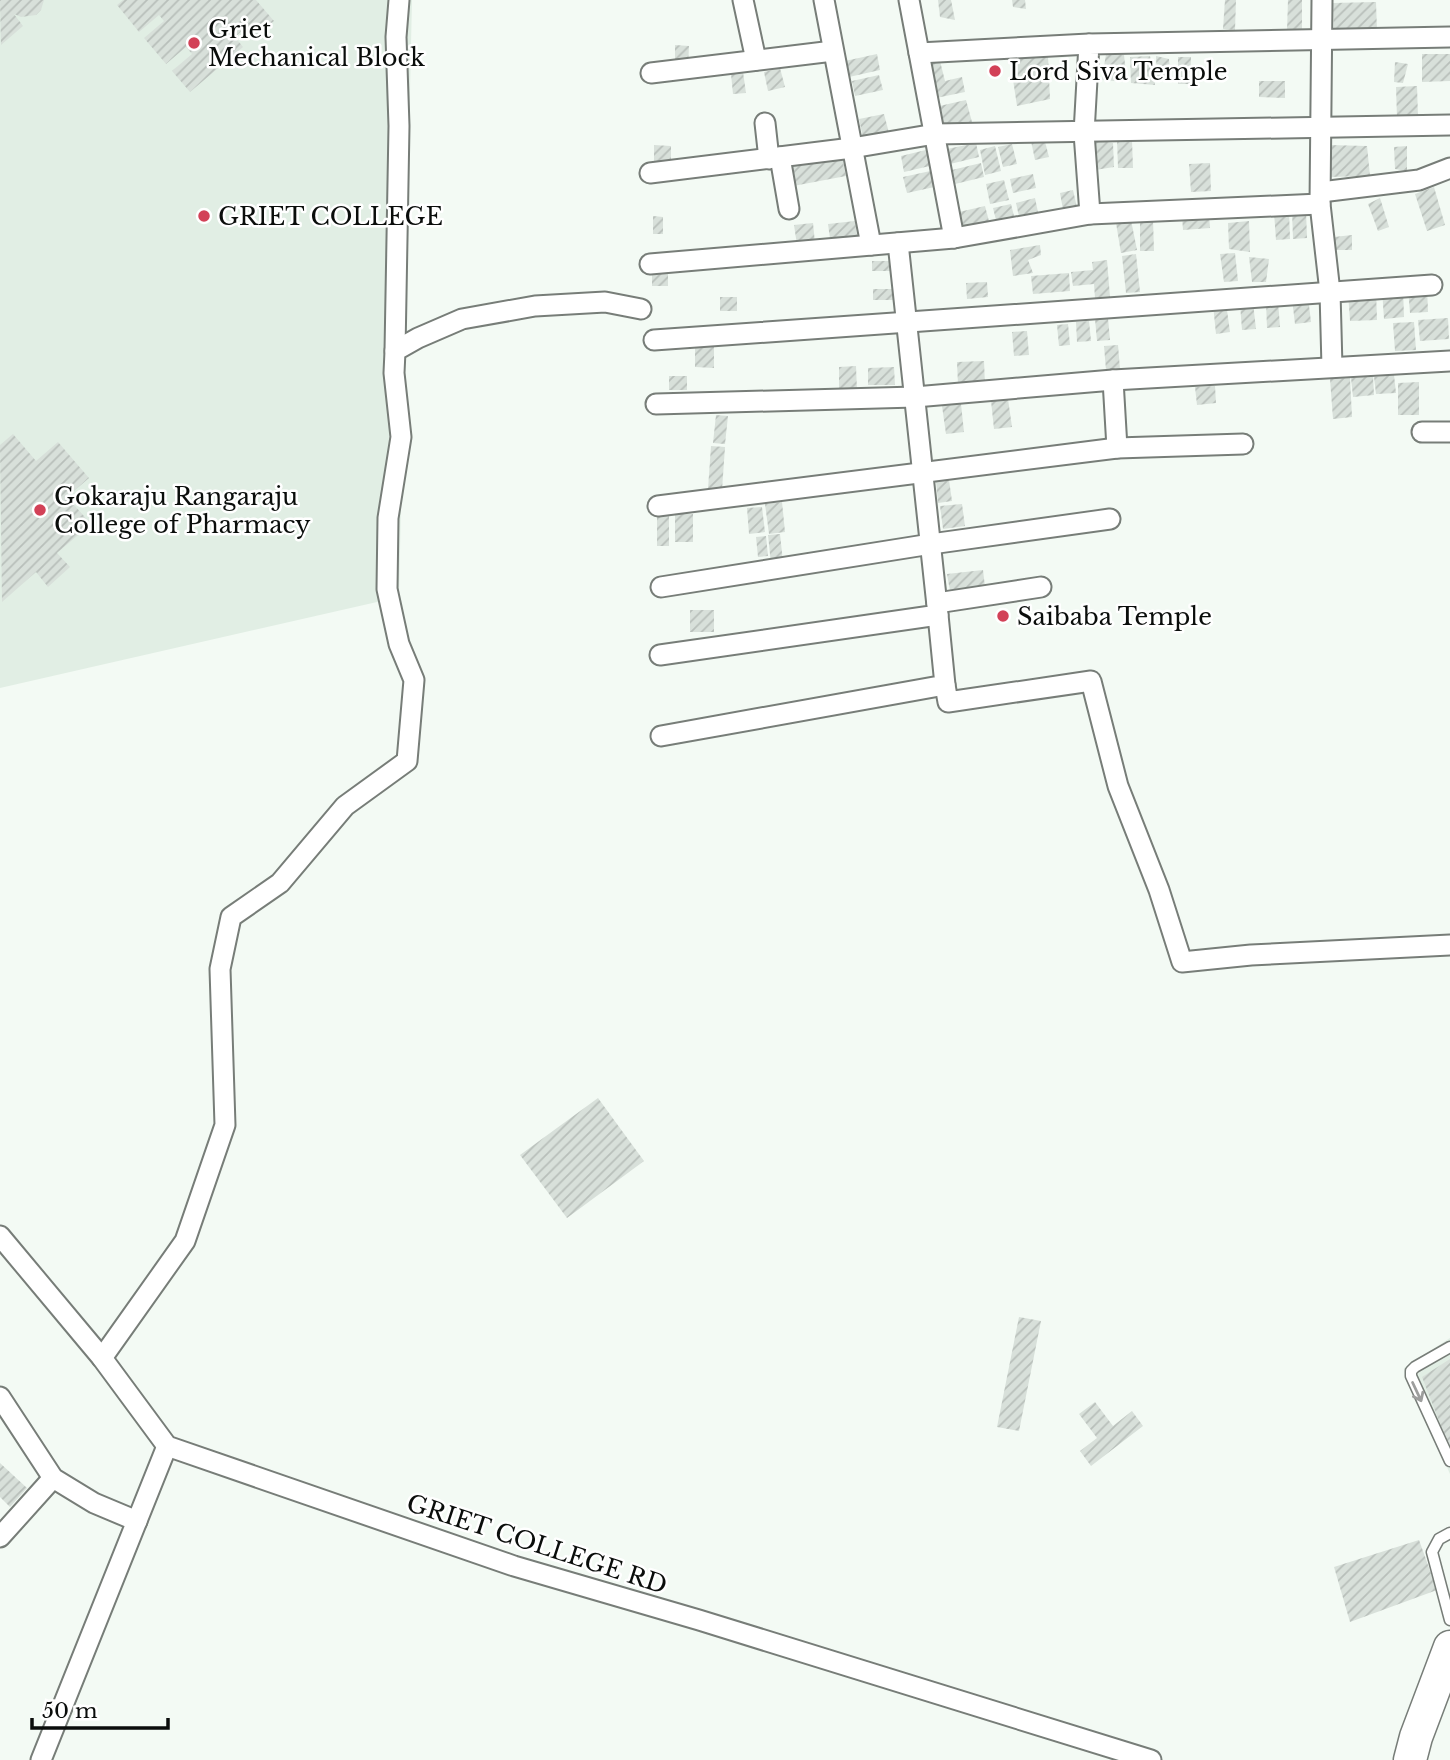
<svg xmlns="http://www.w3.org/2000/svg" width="1450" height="1760" font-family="'Libre Baskerville',serif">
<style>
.built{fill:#e1eee4}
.building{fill:url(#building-hatch)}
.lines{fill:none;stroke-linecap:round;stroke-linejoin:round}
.service-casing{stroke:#777d78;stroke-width:13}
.minor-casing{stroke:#777d78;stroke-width:23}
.primary-casing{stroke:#777d78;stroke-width:35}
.service{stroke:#fff;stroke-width:10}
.minor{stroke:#fff;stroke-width:19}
.primary{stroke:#fff;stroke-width:32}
.oneway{stroke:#9d9e9d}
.poi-dot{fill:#d24157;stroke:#fff;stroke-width:2.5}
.labels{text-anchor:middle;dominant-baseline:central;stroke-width:5;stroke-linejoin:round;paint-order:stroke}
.poi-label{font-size:24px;fill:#0a0d0b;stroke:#fff;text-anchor:start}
.street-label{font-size:24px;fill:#0a0d0b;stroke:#fff}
</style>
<defs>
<pattern id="building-hatch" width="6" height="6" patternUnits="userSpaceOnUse" patternTransform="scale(1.75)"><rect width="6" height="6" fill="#d8e0da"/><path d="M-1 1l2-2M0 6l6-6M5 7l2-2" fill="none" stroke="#b8bfba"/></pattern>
</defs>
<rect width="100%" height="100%" fill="#f3faf4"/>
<!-- built -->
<g class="built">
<polygon points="0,0 412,0 399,597 0,688"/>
<polygon points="1450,1338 1450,1474 1404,1368"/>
</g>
<!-- building -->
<g class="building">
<polygon points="0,0 44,0 41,10 36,15 21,17 14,14 23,26 1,45"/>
<polygon points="123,0 256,0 274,21 252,39 244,29 235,37 243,47 190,92 172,71 192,54 186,47 166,64 144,38 164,21 159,15 139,32 117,5"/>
<polygon points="938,0 951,0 955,20 940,17"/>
<polygon points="1012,0 1025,0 1026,9 1013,7"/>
<polygon points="1225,0 1236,0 1235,30 1223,29"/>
<polygon points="1288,0 1302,0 1302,31 1287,31"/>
<polygon points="1376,2 1377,31 1334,32 1333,3"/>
<polygon points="675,45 689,46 688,68 675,67"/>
<polygon points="877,54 880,70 849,77 845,61"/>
<polygon points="1106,54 1124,55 1127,82 1102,80"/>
<polygon points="1422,54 1450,54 1450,81 1422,82"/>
<polygon points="1048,56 1050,99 1017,106 1010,60"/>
<polygon points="1150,56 1155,85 1131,83 1130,57"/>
<polygon points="1156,56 1169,59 1171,82 1157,80"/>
<polygon points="1178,57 1191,57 1190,84 1178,84"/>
<polygon points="940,61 945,81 962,77 965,92 936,98 929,63"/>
<polygon points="1395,62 1408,64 1403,83 1394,82"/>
<polygon points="780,68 785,87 768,91 764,72"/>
<polygon points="743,72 746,93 733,94 731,74"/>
<polygon points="879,75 883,90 855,96 852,81"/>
<polygon points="1259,81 1285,81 1285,98 1259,97"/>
<polygon points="1417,86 1418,118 1397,119 1396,87"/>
<polygon points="966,100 972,122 940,129 935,107"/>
<polygon points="884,114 889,133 863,138 859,119"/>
<polygon points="1044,138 1049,157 1035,160 1031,141"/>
<polygon points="1117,139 1132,140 1133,168 1118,168"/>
<polygon points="1093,140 1113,143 1114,167 1095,170"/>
<polygon points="976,143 979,157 950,164 947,149"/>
<polygon points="1012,144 1017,164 1003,167 998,147"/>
<polygon points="654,145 671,146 671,163 654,162"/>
<polygon points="1329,145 1367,146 1370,176 1328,177"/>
<polygon points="995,146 1001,171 985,175 980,150"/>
<polygon points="1407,146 1407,171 1395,169 1394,147"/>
<polygon points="930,149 934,165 904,172 901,156"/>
<polygon points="842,157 846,176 788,187 784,168"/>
<polygon points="981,163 984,177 955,184 952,170"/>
<polygon points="1210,163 1211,191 1191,192 1189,164"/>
<polygon points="935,170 939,186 907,193 903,177"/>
<polygon points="1033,174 1036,188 1013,193 1010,179"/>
<polygon points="1004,180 1009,200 990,204 986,184"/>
<polygon points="1434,187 1445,225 1427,231 1415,194"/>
<polygon points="1073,190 1078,212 1064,215 1060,193"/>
<polygon points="1035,198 1039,217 1020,221 1016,203"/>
<polygon points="1380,198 1389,227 1378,231 1368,204"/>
<polygon points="1011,204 1015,220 997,224 993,208"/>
<polygon points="985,206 990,225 963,231 959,212"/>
<polygon points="1289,211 1290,239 1276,240 1274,212"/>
<polygon points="1292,211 1306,211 1307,238 1293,239"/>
<polygon points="1209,214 1210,228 1183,230 1182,216"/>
<polygon points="653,216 663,217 663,234 653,234"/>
<polygon points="1131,220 1137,250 1121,253 1116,223"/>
<polygon points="1153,220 1154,251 1140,251 1140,221"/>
<polygon points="855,221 858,243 831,246 828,224"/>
<polygon points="1249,221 1250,252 1229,249 1228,223"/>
<polygon points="813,223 815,243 797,245 794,225"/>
<polygon points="1352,235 1352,250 1335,250 1334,237"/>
<polygon points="1040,245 1041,255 1028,260 1033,273 1013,276 1010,250"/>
<polygon points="1235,253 1238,281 1224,282 1220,254"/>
<polygon points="1136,254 1140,292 1126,293 1122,256"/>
<polygon points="1249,257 1269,259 1266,282 1252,282"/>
<polygon points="1107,260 1110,297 1095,298 1094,284 1073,286 1071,272 1093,270 1092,262"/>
<rect x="872" y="261" width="21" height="10"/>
<rect x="652" y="269" width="16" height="17"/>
<polygon points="1069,273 1070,291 1033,294 1031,276"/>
<polygon points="987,282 988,297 967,299 966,283"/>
<polygon points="1427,287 1428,312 1410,313 1408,288"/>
<polygon points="1403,288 1404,317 1384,319 1382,289"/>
<rect x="873" y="289" width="22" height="11"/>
<polygon points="1376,290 1377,320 1350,321 1348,292"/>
<rect x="720" y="297" width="17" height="14"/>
<polygon points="1308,297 1311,322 1295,324 1292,299"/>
<polygon points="1278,301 1280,327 1267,328 1266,302"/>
<polygon points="1226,303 1230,332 1216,334 1213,305"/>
<polygon points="1253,303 1256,329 1242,330 1240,304"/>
<polygon points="1108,318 1110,340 1097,341 1095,319"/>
<polygon points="1448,318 1449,339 1420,341 1418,320"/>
<polygon points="1089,321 1091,341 1077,342 1076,322"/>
<polygon points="1414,322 1416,350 1395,351 1393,323"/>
<polygon points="1068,324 1070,345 1059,346 1057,325"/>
<polygon points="1027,331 1029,355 1014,356 1012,332"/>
<polygon points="1118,345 1120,369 1106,370 1104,346"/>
<polygon points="695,346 714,347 714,368 695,367"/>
<polygon points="984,361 985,385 958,385 957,362"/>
<polygon points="856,366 857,391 839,392 839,367"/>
<polygon points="894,367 895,385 868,385 868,368"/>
<polygon points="1394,375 1396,393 1376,394 1374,377"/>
<rect x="669" y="376" width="18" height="14"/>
<polygon points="1373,376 1374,395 1353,397 1351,378"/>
<polygon points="1350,378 1352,417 1333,419 1330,379"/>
<polygon points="1419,382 1419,415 1398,415 1398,383"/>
<polygon points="1215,386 1216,403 1197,405 1195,387"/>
<polygon points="1008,399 1012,427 994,429 991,401"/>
<polygon points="961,404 964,432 946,434 942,406"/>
<polygon points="716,415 728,416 725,444 713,443"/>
<polygon points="13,434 36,461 58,442 89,478 67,497 91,524 57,553 70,567 48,587 36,572 2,602 0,445"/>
<polygon points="711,446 725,447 722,490 708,489"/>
<polygon points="949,480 952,501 938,503 936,481"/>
<polygon points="782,502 785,532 769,534 765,504"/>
<polygon points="962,504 965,526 943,529 940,506"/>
<polygon points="762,507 765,532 749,534 747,508"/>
<polygon points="675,513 693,514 693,542 675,542"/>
<polygon points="657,514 669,515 669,546 657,546"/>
<polygon points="780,534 783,562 771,564 768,535"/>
<polygon points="766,536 768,556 758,557 756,537"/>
<polygon points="983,570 985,587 950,591 947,574"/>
<rect x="690" y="610" width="24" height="22"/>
<polygon points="598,1098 644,1161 567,1218 520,1155"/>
<polygon points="1019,1317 1041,1321 1019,1431 997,1427"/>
<polygon points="1450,1359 1450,1449 1422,1377"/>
<polygon points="1095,1402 1113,1426 1132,1411 1143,1426 1091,1466 1080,1451 1097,1438 1079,1414"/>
<polygon points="0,1463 27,1488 10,1507 0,1497"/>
<polygon points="1419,1540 1437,1590 1350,1622 1334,1567"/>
</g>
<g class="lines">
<defs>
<g id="service">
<polyline points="1450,1347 1415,1367 1411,1371 1411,1376 1450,1461"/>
<polyline points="1450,1533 1439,1539 1432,1552 1450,1620"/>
</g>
<g id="minor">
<polyline points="743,0 756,60"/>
<polyline points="824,0 871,245"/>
<polyline points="909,0 954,238"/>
<polyline points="1322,0 1320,204 1330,292 1332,367"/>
<polyline points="919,53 1089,44"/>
<polyline points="651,73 833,51"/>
<polyline points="765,123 769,159"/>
<polyline points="780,157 789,209"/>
<polyline points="650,173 852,148 935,134 1450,125"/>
<polyline points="1321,192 1419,180 1450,168"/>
<polyline points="1090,214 1084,133 1089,44 1450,37"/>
<polyline points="650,264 954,238 1090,214 1320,204"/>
<polyline points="654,340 1432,285"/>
<polyline points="395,351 399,126 396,37 399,0"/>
<polyline points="1113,380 1117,448"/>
<polyline points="656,404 915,397 1113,380 1450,361"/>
<polyline points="1422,432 1450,432"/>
<polyline points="658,506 1117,448 1243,444"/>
<polyline points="661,587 931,544 1110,519"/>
<polyline points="937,603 1041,587"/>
<polyline points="660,655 938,615 898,243"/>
<polyline points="945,685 948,702 1091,681 1118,786 1159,890 1182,962 1251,955 1450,945"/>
<polyline points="661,736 945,685 938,615"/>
<polyline points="0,1236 102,1358 167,1446 514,1566 699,1620 1151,1760"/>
<polyline points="102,1358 185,1241 225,1125 220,969 231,917 280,883 345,806 407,761 414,680 399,644 387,589 388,518 401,437 394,373 395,351 418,338 462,319 535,306 605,302 641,309"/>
<polyline points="0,1397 53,1478 94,1503 137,1521"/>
<polyline points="0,1537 53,1478"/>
<polyline points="41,1760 167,1446"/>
</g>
<polyline id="primary" points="1410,1760 1416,1737 1450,1647"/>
</defs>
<!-- service casing -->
<use href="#service" class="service-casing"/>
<!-- minor casing -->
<use href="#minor" class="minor-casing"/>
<!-- primary casing -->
<use href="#primary" class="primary-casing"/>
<!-- service -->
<use href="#service" class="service"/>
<!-- minor -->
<use href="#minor" class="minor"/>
<!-- primary -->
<use href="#primary" class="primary"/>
</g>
<!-- one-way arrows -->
<defs><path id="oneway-shaft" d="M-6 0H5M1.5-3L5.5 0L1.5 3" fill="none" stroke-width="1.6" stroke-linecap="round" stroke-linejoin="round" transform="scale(1.75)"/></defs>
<use class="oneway" href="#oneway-shaft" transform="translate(1417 1392) rotate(65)"/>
<!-- markers -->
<g class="poi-dot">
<circle cx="194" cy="43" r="7"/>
<circle cx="995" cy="71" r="7"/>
<circle cx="204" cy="216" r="7"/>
<circle cx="40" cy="510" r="7"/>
<circle cx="1003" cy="616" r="7"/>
</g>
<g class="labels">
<!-- poi labels -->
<g class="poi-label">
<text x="208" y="29">Griet<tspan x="208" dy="28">Mechanical Block</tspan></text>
<text x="1009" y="71">Lord Siva Temple</text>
<text x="218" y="216">GRIET COLLEGE</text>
<text x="54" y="496">Gokaraju Rangaraju<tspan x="54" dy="28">College of Pharmacy</tspan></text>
<text x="1017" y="616">Saibaba Temple</text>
</g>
<!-- street labels -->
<g class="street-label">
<text transform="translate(537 1544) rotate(18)">GRIET COLLEGE RD</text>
</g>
</g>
<!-- scale -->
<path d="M32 1718v10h136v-10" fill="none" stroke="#0a0d0b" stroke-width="3.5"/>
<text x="42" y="1718" font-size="21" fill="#0a0d0b" stroke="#ffffff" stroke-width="5" paint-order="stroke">50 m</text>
</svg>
